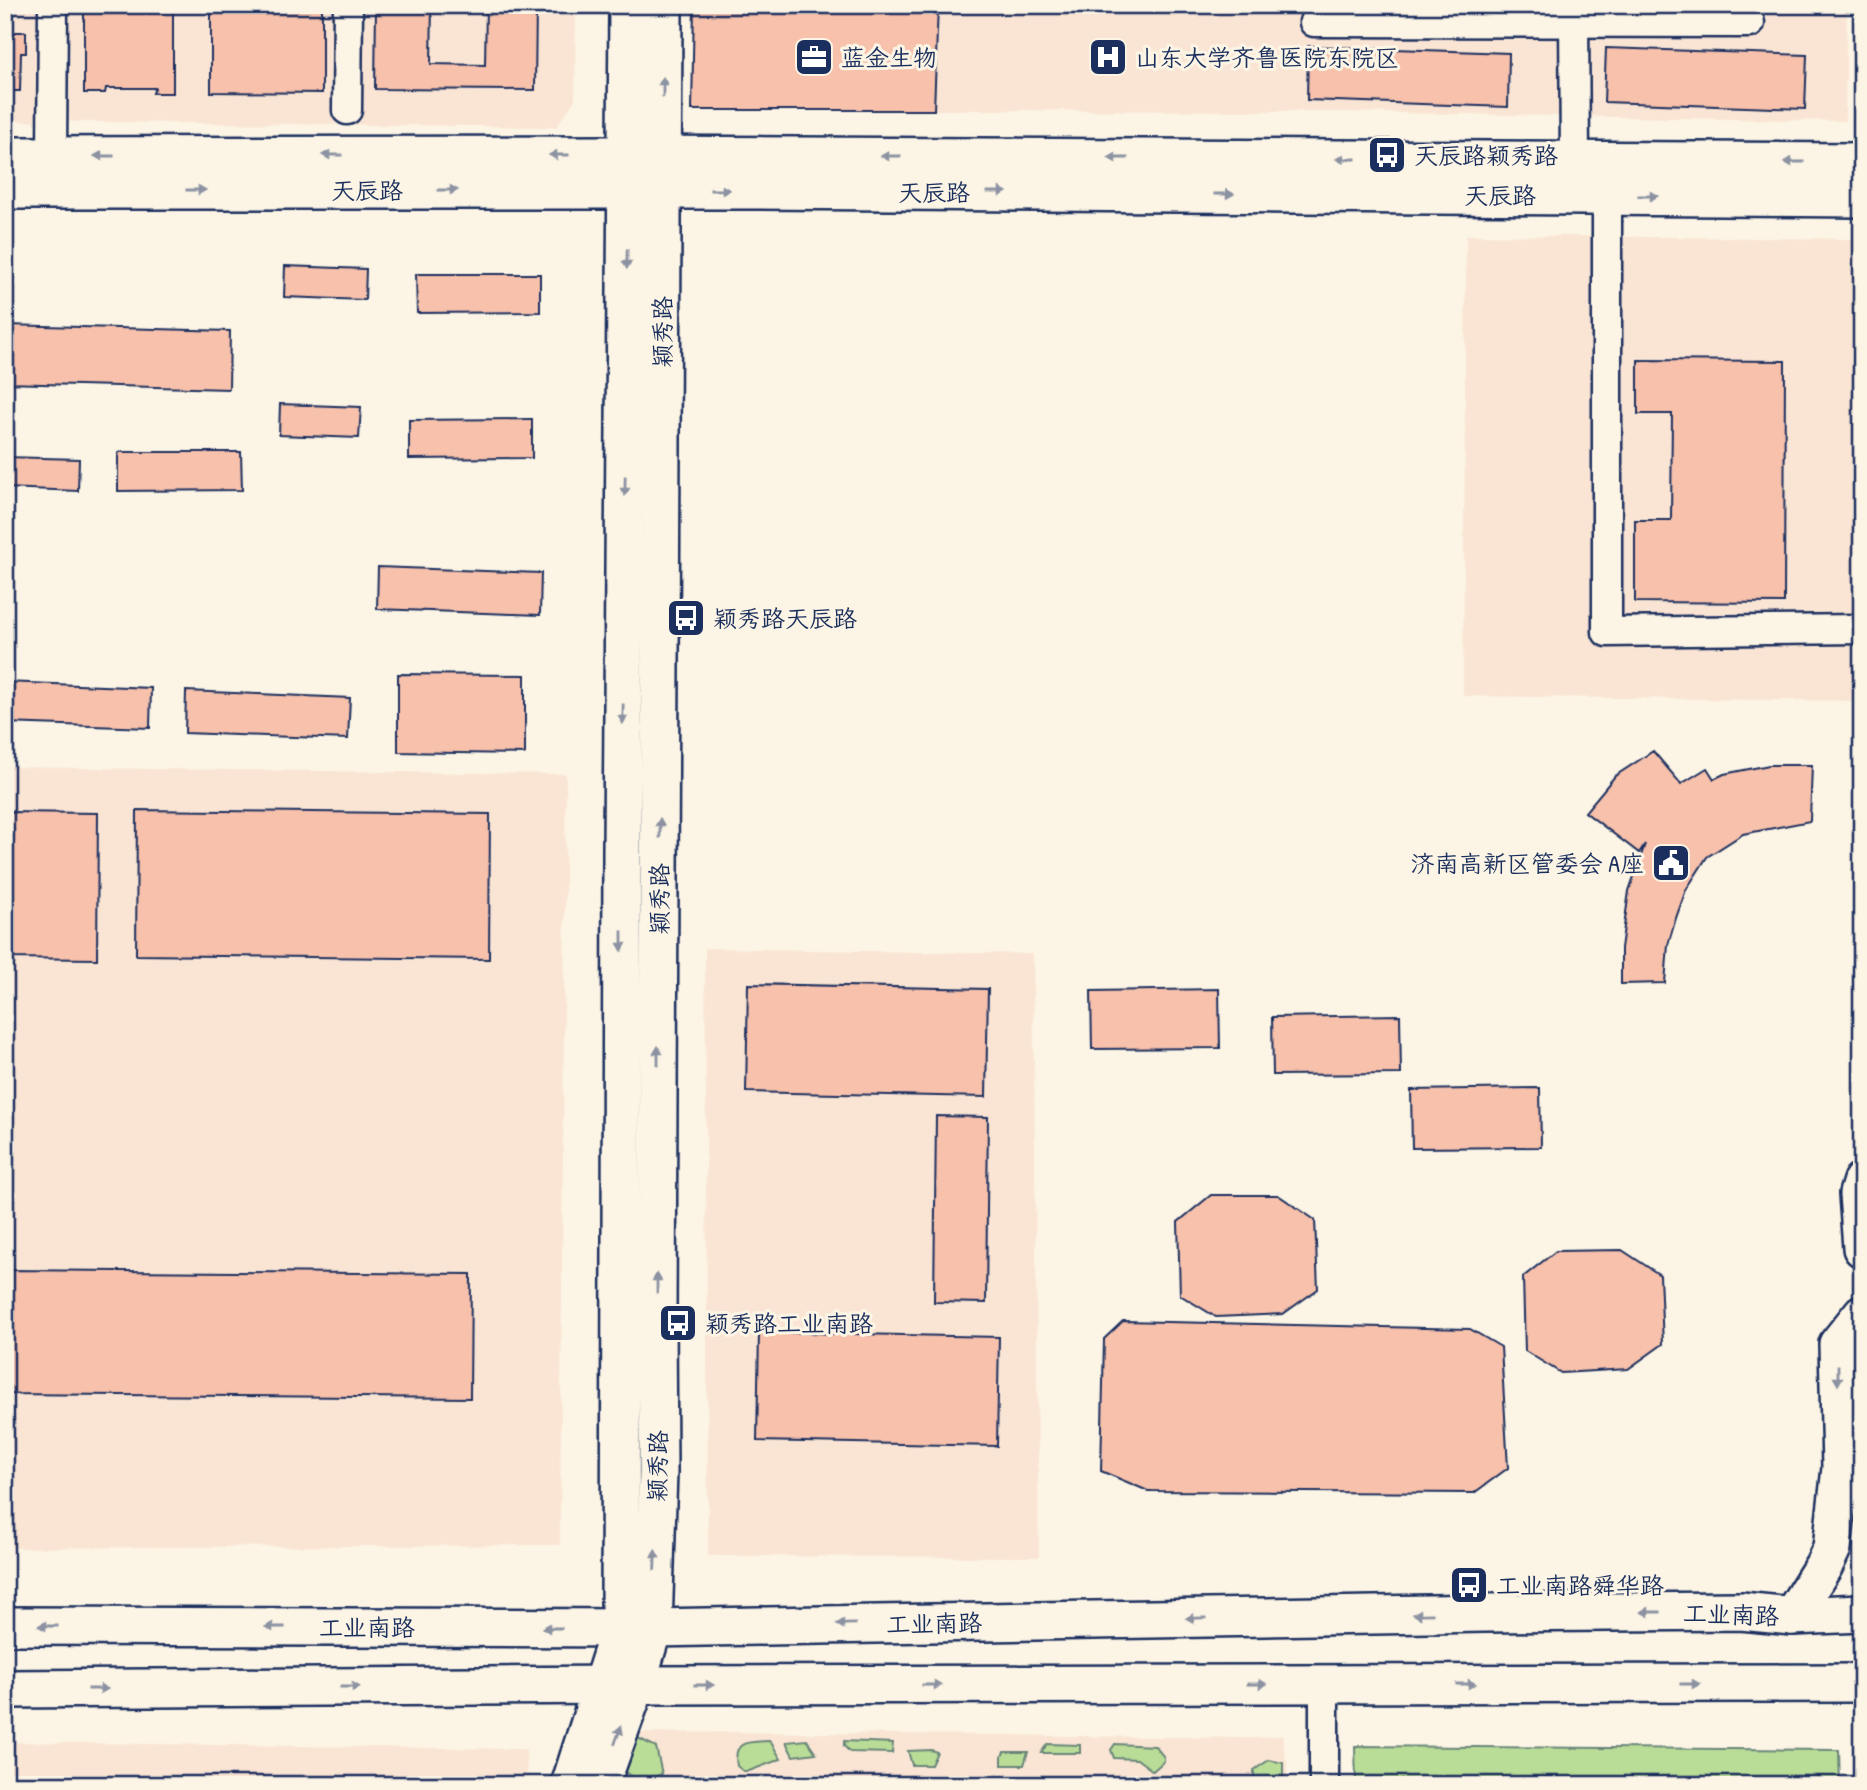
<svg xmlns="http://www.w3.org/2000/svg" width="1867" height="1790" font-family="'Patrick Hand','LXGW WenKai TC',sans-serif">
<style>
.built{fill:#fae5d4}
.green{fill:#b9dc97;stroke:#6a867a;stroke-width:2}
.building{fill:#f7c1ab;stroke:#1b2f5e;stroke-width:2}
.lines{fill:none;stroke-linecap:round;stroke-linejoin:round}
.minor-casing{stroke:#1b2f5e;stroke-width:33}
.major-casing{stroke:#1b2f5e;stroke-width:42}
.minor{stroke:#fcf5e5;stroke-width:28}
.major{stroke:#fcf5e5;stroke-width:37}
.oneway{fill:#8c92a2}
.labels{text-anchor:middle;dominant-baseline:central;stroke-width:6;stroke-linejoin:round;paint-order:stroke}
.poi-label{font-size:24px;fill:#1b2f5e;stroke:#fcf5e5;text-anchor:start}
.street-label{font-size:24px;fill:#1b2f5e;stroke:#fcf5e5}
</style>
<rect width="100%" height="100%" fill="#fcf5e5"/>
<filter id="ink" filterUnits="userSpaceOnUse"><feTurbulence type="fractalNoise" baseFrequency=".0143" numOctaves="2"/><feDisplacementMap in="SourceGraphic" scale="14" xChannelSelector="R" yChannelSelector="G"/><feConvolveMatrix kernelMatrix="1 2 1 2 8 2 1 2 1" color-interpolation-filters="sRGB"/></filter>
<g filter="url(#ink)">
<!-- built -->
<g class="built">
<polygon points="5,5 576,5 575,100 556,127 5,121"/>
<polygon points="938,5 1847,5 1845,121 1280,111 934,110"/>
<polygon points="1466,235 1857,239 1854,701 1463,696"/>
<polygon points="5,767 566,774 560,1545 5,1548"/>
<polygon points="705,948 1033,954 1039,1557 708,1556"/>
<polygon points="730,1732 1257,1738 1282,1735 1287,1764 1287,1785 613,1785 628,1741 643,1733"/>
<polygon points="5,1742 526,1749 528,1785 5,1785"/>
</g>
<!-- green -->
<g class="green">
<polygon points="638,1738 656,1747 662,1774 639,1782 627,1773 624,1766 635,1741"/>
<polygon points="807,1740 816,1753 793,1756 786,1742"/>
<path d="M 770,1741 L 781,1759 L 749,1771 L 743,1771 L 737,1766 C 732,1739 750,1742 770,1741 Z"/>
<polygon points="844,1741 893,1743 892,1753 850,1752 844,1746"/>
<polygon points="1047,1744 1080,1745 1080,1753 1041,1753"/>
<polygon points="1115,1744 1155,1746 1164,1757 1164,1761 1153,1771 1137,1759 1114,1758 1111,1750"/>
<polygon points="1355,1746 1839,1750 1840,1785 1356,1785"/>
<polygon points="931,1750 937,1752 931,1765 912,1765 908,1751"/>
<polygon points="1004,1752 1028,1752 1024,1765 1002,1765 1002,1756"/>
<polygon points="1269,1760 1283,1763 1283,1785 1259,1785 1254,1778 1254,1770"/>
</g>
<!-- building -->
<g class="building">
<polygon points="84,5 173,5 173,93 153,93 155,88 106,88 105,93 84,93"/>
<polygon points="211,5 322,5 322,93 211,92"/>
<polygon points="376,5 432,5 431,64 485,65 486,5 536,5 535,90 375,89"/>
<polygon points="694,5 938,5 934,110 692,110"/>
<polygon points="5,32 26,32 26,53 21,53 20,91 5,91"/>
<polygon points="1308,46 1509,53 1508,107 1307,100"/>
<polygon points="1606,48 1807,55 1805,109 1604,102"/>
<polygon points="285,266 366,269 365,300 284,297"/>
<polygon points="416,274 540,274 540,312 417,313"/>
<polygon points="6,325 230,331 229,389 5,383"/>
<polygon points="1638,360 1785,361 1784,603 1635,602 1635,520 1671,520 1672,414 1638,414"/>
<polygon points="280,404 361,407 359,438 279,435"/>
<polygon points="532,419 532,458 409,459 409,420"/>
<polygon points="118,452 241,452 242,490 118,491"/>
<polygon points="5,457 79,459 78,491 5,488"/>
<polygon points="378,567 541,573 540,615 377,609"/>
<polygon points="398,674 525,675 525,754 398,752"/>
<polygon points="5,682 151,688 150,728 5,723"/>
<polygon points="186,691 350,698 348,739 185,733"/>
<polygon points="1653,751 1681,784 1707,768 1714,779 1724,774 1769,765 1812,765 1810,821 1743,834 1707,857 1686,890 1676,918 1668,945 1665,983 1621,984 1621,948 1629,891 1645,844 1639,853 1585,812 1615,776"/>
<polygon points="137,810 490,814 489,959 136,955"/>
<polygon points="5,812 98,813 97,959 5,958"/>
<polygon points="748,984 988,989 986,1097 746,1092"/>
<polygon points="1219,989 1220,1048 1092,1049 1091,991"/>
<polygon points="1400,1015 1401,1074 1273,1075 1272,1017"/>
<polygon points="1540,1088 1541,1147 1412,1148 1411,1090"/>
<polygon points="936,1116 988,1117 986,1303 934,1302"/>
<polygon points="1211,1195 1278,1195 1315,1220 1318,1289 1283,1314 1216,1317 1180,1295 1178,1222"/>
<polygon points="1622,1250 1660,1275 1663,1344 1628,1369 1561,1373 1525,1351 1523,1277 1556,1251"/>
<polygon points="5,1270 471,1274 470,1398 5,1394"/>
<polygon points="1123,1321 1470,1329 1501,1347 1508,1468 1474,1493 1148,1491 1101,1471 1104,1339"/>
<polygon points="759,1332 999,1337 997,1446 757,1441"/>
</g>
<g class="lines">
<defs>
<g id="minor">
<polyline points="1574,15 1575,160"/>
<polyline points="1314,22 1750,23"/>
<polyline points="347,110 348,5"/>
<polyline points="52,156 53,5"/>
<polyline points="1607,191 1607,632 1862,629"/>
<polyline points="1324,1684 1324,1785"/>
</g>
<g id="major">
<polyline points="5,156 618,155 1862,162"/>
<polyline points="5,190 756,190 1862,198"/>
<polyline points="1862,1181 1858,1194 1862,1248"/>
<polyline points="1792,1616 1824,1565 1832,1548 1841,1468 1838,1344 1862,1314"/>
<polyline points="5,1626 653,1628 1486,1613 1741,1611 1792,1616 1862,1613"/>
<polyline points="5,1689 636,1685 1862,1683"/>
<polyline points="570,1785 620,1628 622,852 628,5"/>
<polyline points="600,1785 636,1685 653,1628 658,1472 657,1316 663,5"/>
</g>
</defs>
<!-- minor casing -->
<use href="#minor" class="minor-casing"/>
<!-- major casing -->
<use href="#major" class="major-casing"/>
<!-- minor -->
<use href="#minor" class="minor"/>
<!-- major -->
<use href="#major" class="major"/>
</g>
<!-- one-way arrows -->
<defs><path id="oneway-solid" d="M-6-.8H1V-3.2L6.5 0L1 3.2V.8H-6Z" transform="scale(1.75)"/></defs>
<g class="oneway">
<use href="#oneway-solid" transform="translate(663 87) rotate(-90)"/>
<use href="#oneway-solid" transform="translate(332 155) rotate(180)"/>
<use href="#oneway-solid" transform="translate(559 155) rotate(180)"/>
<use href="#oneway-solid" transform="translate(104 156) rotate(180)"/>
<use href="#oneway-solid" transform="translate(891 156) rotate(-180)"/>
<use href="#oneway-solid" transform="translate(1118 158) rotate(-180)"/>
<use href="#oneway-solid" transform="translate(1346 159) rotate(-180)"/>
<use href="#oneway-solid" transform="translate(1794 162) rotate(-180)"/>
<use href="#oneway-solid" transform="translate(196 190)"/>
<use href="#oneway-solid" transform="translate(448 190)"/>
<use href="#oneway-solid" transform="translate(720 190)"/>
<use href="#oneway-solid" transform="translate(997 192)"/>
<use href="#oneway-solid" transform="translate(1224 194)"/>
<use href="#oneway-solid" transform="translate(1648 196)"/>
<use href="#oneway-solid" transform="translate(627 259) rotate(91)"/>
<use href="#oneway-solid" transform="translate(625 486) rotate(91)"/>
<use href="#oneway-solid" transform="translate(623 714) rotate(91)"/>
<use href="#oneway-solid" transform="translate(660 828) rotate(-90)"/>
<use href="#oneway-solid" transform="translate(622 941) rotate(90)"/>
<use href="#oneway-solid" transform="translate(658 1056) rotate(-90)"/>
<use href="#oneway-solid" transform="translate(657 1283) rotate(-90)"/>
<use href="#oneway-solid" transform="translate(1838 1375) rotate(90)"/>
<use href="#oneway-solid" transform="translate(655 1560) rotate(-88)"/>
<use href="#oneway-solid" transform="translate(1651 1612) rotate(180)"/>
<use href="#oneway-solid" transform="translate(1423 1614) rotate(179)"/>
<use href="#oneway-solid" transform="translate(1196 1618) rotate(179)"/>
<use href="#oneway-solid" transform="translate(846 1624) rotate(179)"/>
<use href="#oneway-solid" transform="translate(48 1626) rotate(-180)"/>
<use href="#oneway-solid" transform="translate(275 1627) rotate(-180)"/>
<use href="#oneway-solid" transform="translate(552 1628) rotate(-180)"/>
<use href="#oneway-solid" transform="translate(1257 1684)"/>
<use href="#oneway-solid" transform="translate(1466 1684)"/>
<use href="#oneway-solid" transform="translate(1690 1684)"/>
<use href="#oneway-solid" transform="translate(704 1685)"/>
<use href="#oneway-solid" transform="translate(932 1685)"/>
<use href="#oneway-solid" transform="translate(350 1687)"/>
<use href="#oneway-solid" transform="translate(98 1689)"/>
<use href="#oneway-solid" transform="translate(618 1735) rotate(-70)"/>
</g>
</g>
<!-- icons -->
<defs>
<symbol id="office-square" viewBox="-11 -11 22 22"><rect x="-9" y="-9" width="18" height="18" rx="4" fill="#1b2f5e" stroke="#fcf5e5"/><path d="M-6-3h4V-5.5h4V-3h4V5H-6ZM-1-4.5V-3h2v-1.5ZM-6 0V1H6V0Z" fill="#fff"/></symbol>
<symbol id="hospital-square" viewBox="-11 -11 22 22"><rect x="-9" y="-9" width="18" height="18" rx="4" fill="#1b2f5e" stroke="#fcf5e5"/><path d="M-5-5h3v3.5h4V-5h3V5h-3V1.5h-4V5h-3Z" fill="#fff"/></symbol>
<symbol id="bus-square" viewBox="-11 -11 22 22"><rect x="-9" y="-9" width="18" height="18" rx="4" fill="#1b2f5e" stroke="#fcf5e5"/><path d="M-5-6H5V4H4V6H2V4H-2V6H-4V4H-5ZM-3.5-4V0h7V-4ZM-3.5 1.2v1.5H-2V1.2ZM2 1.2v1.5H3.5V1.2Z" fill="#fff"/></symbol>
<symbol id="civic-square" viewBox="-11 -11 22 22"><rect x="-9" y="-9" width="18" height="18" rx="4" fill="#1b2f5e" stroke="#fcf5e5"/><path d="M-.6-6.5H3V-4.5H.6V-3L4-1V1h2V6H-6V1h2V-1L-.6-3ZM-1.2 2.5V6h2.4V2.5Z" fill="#fff"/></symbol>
</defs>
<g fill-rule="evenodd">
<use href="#office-square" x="792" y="35" width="44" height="44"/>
<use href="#hospital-square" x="1086" y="35" width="44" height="44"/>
<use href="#bus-square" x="1365" y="133" width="44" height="44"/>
<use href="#bus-square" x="664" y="596" width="44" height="44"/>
<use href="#civic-square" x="1649" y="841" width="44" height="44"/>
<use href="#bus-square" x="656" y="1301" width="44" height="44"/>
<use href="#bus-square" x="1447" y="1563" width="44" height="44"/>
</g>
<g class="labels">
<!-- poi labels -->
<g class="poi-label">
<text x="841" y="57">蓝金生物</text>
<text x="1135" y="57">山东大学齐鲁医院东院区</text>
<text x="1414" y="155">天辰路颖秀路</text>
<text x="713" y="618">颖秀路天辰路</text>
<text x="1644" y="863" text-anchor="end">济南高新区管委会 A座</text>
<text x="705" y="1323">颖秀路工业南路</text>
<text x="1496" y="1585">工业南路舜华路</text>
</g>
<!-- street labels -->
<g class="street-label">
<text x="367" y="190">天辰路</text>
<text x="934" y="192">天辰路</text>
<text x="1500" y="195">天辰路</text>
<text transform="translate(662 332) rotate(-90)">颖秀路</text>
<text transform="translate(659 899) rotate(-90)">颖秀路</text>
<text transform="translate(657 1466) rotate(-89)">颖秀路</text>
<text transform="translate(1731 1614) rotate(2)">工业南路</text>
<text transform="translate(934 1623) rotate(-1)">工业南路</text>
<text x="367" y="1627">工业南路</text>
</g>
</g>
<!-- margin -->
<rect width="1867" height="1790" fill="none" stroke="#fcf5e5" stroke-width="28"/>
<rect x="14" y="14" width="1839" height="1762" fill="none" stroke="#1b2f5e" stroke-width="2.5" filter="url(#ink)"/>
</svg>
